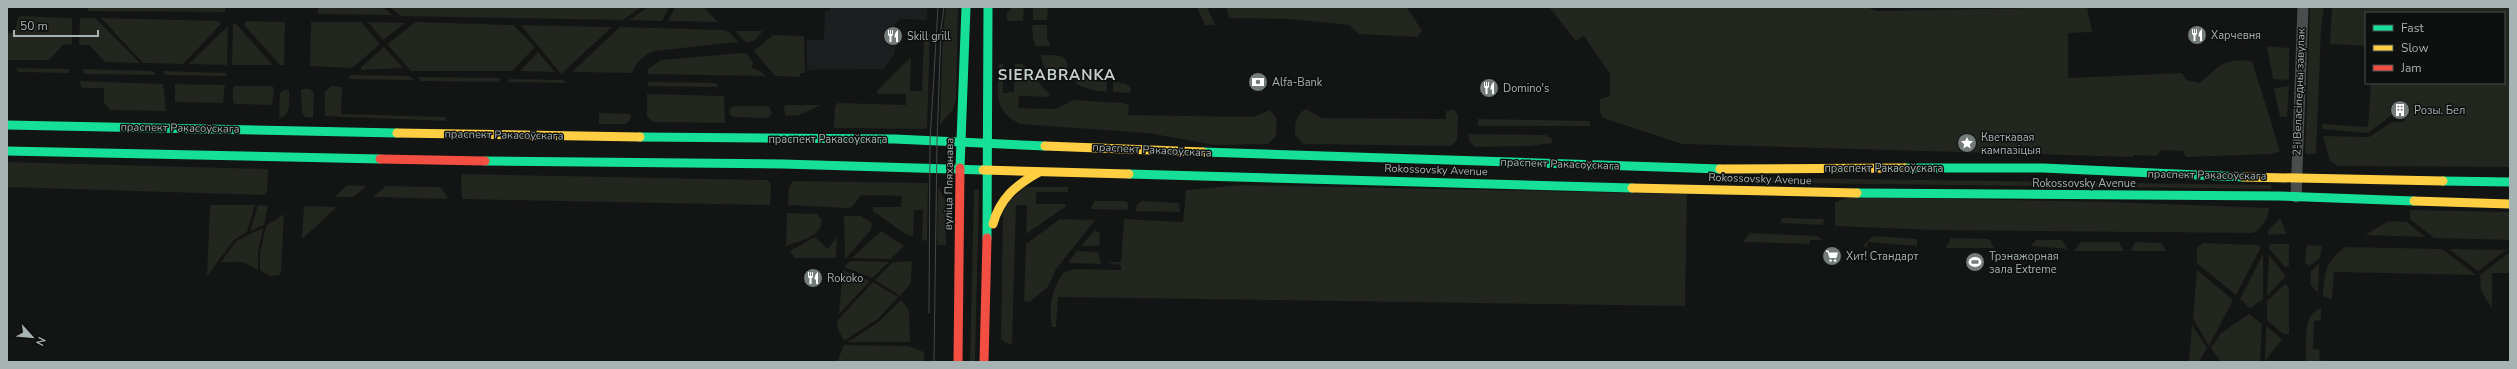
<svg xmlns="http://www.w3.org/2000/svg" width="2517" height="369" font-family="'Nunito Sans',sans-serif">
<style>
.built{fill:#1d1e1f}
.green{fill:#23251f}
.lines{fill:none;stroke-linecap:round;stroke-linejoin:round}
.street{stroke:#494d4c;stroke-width:11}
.fast{stroke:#16e098;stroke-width:9}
.slow{stroke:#ffcf43;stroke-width:9}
.jam{stroke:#f24e42;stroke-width:9}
.tram{stroke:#464848;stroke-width:1}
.labels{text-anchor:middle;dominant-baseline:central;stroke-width:3;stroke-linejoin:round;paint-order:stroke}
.poi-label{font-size:11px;fill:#a6b3b2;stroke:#0e0f0f;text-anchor:start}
.street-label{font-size:11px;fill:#a6b3b2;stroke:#0e0f0f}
.district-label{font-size:15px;font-weight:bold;letter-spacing:1px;fill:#c6d0cf;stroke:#0e0f0f}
</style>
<rect width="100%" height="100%" fill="#131414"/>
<!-- built -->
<polygon class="built" points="830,7 927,7 927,20 899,19 895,25 895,53 884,69 807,70 807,40 824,40 825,11 830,10"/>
<!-- green -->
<g class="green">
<polygon points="88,7 225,7 225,12 88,11"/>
<polygon points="320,7 382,7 393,15 319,14 317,11"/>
<polygon points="390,7 642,7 623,20 401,16"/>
<polygon points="649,7 669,7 662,21 629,20"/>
<polygon points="675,7 703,7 718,22 668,21"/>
<polygon points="946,7 958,7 956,100 953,109 940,125 943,32"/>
<polygon points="1010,7 1024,7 1023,21 1007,21 1007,11 1010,11"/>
<polygon points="1033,7 1048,7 1047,20 1033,20"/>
<polygon points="1207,7 1215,25 1205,25 1197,8"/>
<polygon points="1226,7 1406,7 1422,30 1418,37 1359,34 1349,25 1291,19 1229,18"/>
<path d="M 1549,7 L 1867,7 L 1876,11 L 2087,7 L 2092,32 L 2068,33 L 2068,78 L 2182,73 L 2186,80 L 2200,83 C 2221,65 2223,58 2252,61 L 2280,151 L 2272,154 L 2186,157 L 2183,151 L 2161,150 L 2157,156 L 2134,155 L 2133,157 L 1682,144 L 1603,118 L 1600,112 L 1600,99 L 1610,96 L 1610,74 L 1584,36 L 1576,41 Z"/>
<polygon points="2310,7 2324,7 2321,30 2316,154 2305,154"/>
<polygon points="2332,7 2510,7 2510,167 2338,166 2330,161 2323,136 2369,137 2392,122 2404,122 2406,106 2394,104 2393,114 2368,133 2322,129 2322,124 2368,127 2371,83 2504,83 2504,13 2366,13 2366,46 2330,44"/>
<polygon points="19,16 72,18 72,44 63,45 49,60 7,60 7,33 14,33"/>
<polygon points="80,18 95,18 140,63 105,62 89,45 79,45"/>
<polygon points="101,18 219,21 221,24 183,64 143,63"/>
<polygon points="246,21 285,22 284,65 280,65 244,25"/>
<polygon points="311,22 361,22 380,44 352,68 310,66"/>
<polygon points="368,22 405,23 383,40"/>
<polygon points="416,22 513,25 535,47 512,71 411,71 387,44"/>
<polygon points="233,24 236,24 273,65 232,65"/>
<polygon points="521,25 612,27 561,74"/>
<polygon points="1032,25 1047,25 1047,38 1051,46 1036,46 1033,39"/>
<polygon points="228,26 227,65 189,64"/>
<path d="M 620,27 L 723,30 L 729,32 L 738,42 L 655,51 C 644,55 636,62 632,73 L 572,72 Z"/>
<polygon points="735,31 763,31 755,40 746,43"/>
<polygon points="930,34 927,129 834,128 835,106 838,103 906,105 906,94 877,94 877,91 909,59 911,58 910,91 922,91 924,39"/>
<polygon points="773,35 804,36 805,73 800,73 800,77 775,76 754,51"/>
<polygon points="2267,46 2289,48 2289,80 2273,79"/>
<polygon points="384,47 403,68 361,70 361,67"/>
<polygon points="538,52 555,72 520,71"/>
<polygon points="742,53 747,54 753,62 752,68 760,71 766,76 648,74 648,69 661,60"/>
<path d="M 1041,55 C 1065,55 1070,54 1067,80 C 1050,79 1043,72 1041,55 Z"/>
<path d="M 999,63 L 1003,64 L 1003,93 L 1014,92 L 1015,64 L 1022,64 L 1049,94 L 1049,97 L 1019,96 L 1018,108 L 1056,109 L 1073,100 L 1122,103 L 1129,105 L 1128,115 L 1253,117 L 1270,110 L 1277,119 L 1276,136 L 1268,144 L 1215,145 L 1148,133 L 1020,124 C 991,108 998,93 999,63 Z"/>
<polygon points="16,68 69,69 69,73 18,72"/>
<polygon points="83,69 153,71 156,75 84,74"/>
<polygon points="163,71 227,73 226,76 165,75"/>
<polygon points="1078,74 1093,81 1107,82 1107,92 1092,90 1076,84"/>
<polygon points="351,75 410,76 414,80 348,79"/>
<polygon points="418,77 500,78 499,82 421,81"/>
<polygon points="510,79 563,80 566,83 507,82"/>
<polygon points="79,81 163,84 166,111 110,110 104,103 104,88 82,88"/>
<polygon points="648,82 715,83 719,87 648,86"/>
<polygon points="1113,82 1124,83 1131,88 1130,93 1113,92"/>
<polygon points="175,84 225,85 223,103 175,102"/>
<polygon points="235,86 272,86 274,88 272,105 235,104 233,102 233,88"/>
<polygon points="331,86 342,87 341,114 446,117 446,121 325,116 325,92"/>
<polygon points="2289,86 2287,117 2280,117 2274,88"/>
<polygon points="301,89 310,89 314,93 313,118 305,117 302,113"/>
<path d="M 284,90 L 289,90 C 289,100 292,116 279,118 L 280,93 Z"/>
<polygon points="647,94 722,96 724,97 725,123 654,122 647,117"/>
<polygon points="786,105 821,105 799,115 786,116 783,108"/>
<polygon points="734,106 769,106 772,114 768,118 733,117 729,114 730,109"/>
<path d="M 1306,109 L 1321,118 L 1446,119 L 1446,111 L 1454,110 L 1458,115 L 1457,140 L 1451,146 L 1304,144 L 1295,135 C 1295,123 1295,115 1306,109 Z"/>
<polygon points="599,113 630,114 631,118 626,124 599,124"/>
<polygon points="1478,119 1590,121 1590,126 1478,126"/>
<polygon points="1468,134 1546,135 1552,139 1552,143 1529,146 1476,147 1470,142"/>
<polygon points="7,162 268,169 267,191 264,195 7,187"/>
<polygon points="461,174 767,180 771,184 770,205 462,199"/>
<polygon points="1714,177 2271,185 2271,189 1714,182"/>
<polygon points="793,181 928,183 927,241 922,240 923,210 914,210 913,236 907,235 873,211 873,207 901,207 902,196 861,195 852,207 847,208 788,205 789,187"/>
<polygon points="348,185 365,186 365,188 353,197 334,197"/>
<path d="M 1241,185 L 1687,194 L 1685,306 L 1058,297 L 1056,327 L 1052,327 C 1048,306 1052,291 1063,273 L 1074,269 L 1121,270 L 1121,265 L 1105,262 L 1121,262 L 1124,219 L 1183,222 L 1186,190 Z"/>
<polygon points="386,186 440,187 448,197 447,199 373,197"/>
<polygon points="938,187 946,201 946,245 937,245"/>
<polygon points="1025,187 1068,187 1068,192 1036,192 1036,204 1066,204 1065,207 1026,234 1027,206 1016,205 1012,344 1006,343 1001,339 1003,210 1004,206"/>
<polygon points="977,189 979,191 975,362 970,362 974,190"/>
<path d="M 1850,197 L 2113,202 L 2269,208 C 2268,219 2263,228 2253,233 L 1933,230 L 1835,226 L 1835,202 Z"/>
<polygon points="1094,201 1126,201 1128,204 1128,210 1091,209"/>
<polygon points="1142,201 1179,203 1180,212 1136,211 1137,204"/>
<polygon points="210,205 255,205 247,232 234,240 207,276"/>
<polygon points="258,205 268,206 264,225 250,231"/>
<polygon points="304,206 337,207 302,239"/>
<polygon points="2410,210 2510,212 2510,240 2434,238 2410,219"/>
<path d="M 787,213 L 817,214 L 822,221 C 821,237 799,241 786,246 Z"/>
<polygon points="284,214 281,273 279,275 270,276 260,270 260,253 266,226"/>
<polygon points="844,216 861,216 872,223 871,230 845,259"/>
<polygon points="1781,218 1824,219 1823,225 1781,223"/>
<polygon points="1060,219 1095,220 1056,269 1048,287 1029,302 1024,301 1026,244"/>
<polygon points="2279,219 2281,219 2286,234 2268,235 2268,231"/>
<polygon points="2389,221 2407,222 2425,237 2365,235"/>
<polygon points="263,228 258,252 258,270 243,262 221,262 236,241"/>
<polygon points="1095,230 1100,233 1099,246 1081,246"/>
<polygon points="881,231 904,246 891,259 852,258"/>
<polygon points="1750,233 1817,236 1823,240 1810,240 1810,244 1743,242"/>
<polygon points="1874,236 1917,239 1917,246 1868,242 1867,247 1862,246"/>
<polygon points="815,237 828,249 837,237 836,258 795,258 790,251"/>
<polygon points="1951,238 1989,239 1994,248 1946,248"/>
<polygon points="2036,240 2062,240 2068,249 2031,246"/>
<polygon points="2081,242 2119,242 2124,251 2074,251"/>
<polygon points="2135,242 2161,243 2166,251 2131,251"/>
<polygon points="2203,243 2256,245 2261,247 2236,295 2197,263 2197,248"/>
<polygon points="2272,244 2289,244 2289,266 2285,267 2269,249 2269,245"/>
<polygon points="2309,245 2322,246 2320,258 2309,266 2305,263 2306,247"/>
<path d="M 2345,247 L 2442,249 L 2476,275 L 2334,272 L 2332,299 L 2323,296 C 2325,270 2325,263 2345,247 Z"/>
<polygon points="2449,249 2506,250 2478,271"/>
<polygon points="1077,251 1098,252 1101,264 1068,263"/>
<polygon points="2510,252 2510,273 2492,273 2492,308 2481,291 2480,275"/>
<polygon points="2263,254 2263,299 2250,308 2240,299"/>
<polygon points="2269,255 2286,276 2267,296"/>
<polygon points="850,261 889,262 872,278 844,267"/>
<polygon points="912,261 911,283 900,296 875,280 893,262"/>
<polygon points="2319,264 2318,293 2310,284 2311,271"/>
<polygon points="843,270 870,281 839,314"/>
<polygon points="2197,270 2233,300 2209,346 2193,318"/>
<polygon points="873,282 898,297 879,318 844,341 837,327 838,320"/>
<polygon points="2285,284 2289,287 2289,334 2283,334 2267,320 2267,301"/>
<polygon points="901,300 909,310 910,342 848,342 880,321"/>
<path d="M 2321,308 L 2321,320 L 2314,321 L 2313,349 L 2320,350 L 2319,360 L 2328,362 L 2306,362 C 2307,346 2301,314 2321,308 Z"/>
<polygon points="2249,314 2262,324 2260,362 2221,362 2211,348 2221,333"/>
<polygon points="2192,325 2207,348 2199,362 2189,362"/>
<polygon points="2266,326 2282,339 2265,361"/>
<polygon points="844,345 908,346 924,352 924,362 837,362"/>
</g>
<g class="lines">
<!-- street -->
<polyline class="street" points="2296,197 2303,7"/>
<!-- fast -->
<g class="fast">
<polyline points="7,125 397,133"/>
<polyline points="640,137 895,139 1045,146"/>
<polyline points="7,151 380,159"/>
<polyline points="1203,152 1720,169"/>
<polyline points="485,161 783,164 983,170"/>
<polyline points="960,168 966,7"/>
<polyline points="1905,168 2043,168 2243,177"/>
<polyline points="1129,174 1632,188"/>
<polyline points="2443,181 2510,182"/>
<polyline points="1857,193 2278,196 2414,201"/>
<polyline points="987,238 988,7"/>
</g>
<!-- slow -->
<g class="slow">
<polyline points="397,133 640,137"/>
<polyline points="1045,146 1203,152"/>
<polyline points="1720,169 1905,168"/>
<polyline points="983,170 1129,174"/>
<polyline points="2243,177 2443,181"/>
<polyline points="1632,188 1857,193"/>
<polyline points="2414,201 2510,204"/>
<path d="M 993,224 C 1000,198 1016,185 1039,172"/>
</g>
<!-- jam -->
<g class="jam">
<polyline points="380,159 485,161"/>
<polyline points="958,362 960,168"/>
<polyline points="984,362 987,238"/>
</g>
<!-- tram -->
<g class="tram">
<polyline points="929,313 930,141 938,7"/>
<polyline points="934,362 937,141 941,29 944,7"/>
</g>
</g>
<!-- icons -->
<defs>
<symbol id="restaurant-disc" viewBox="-11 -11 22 22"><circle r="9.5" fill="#737b7b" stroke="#0e0f0f"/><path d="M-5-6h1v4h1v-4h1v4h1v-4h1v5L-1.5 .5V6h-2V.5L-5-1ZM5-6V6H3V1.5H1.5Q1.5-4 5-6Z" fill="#fff"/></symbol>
<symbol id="bank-disc" viewBox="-11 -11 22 22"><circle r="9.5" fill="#737b7b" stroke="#0e0f0f"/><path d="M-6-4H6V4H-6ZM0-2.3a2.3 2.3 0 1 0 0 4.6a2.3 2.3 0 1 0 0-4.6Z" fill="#fff"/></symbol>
<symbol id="building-disc" viewBox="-11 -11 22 22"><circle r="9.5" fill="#737b7b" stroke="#0e0f0f"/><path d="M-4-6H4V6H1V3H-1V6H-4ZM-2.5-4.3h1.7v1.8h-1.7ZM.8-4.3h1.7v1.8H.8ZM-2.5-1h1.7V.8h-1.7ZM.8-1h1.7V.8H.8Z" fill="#fff"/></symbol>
<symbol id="sight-disc" viewBox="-11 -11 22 22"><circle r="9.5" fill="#737b7b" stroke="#0e0f0f"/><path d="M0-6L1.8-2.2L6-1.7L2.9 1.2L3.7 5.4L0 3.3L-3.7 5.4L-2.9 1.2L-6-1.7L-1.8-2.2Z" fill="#fff"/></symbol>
<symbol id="supermarket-disc" viewBox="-11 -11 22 22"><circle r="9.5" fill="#737b7b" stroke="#0e0f0f"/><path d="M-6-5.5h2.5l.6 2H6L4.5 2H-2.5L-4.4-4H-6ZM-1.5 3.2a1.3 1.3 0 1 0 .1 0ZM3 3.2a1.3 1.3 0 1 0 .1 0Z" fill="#fff"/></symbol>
<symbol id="stadium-disc" viewBox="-11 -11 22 22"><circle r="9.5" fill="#737b7b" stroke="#0e0f0f"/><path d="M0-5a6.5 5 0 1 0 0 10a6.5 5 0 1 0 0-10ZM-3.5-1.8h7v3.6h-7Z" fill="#fff"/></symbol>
</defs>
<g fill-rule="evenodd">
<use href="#restaurant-disc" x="2186" y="24" width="22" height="22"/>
<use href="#restaurant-disc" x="882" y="25" width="22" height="22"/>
<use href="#bank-disc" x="1247" y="71" width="22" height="22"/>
<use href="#restaurant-disc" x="1478" y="77" width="22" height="22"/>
<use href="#building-disc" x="2389" y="99" width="22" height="22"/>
<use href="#sight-disc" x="1956" y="132" width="22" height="22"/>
<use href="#supermarket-disc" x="1821" y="245" width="22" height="22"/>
<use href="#stadium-disc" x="1964" y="251" width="22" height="22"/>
<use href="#restaurant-disc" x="802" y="267" width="22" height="22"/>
</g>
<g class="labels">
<!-- poi labels -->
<g class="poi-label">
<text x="2211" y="35">Харчевня</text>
<text x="907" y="36">Skill grill</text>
<text x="1272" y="82">Alfa-Bank</text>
<text x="1503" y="88">Domino's</text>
<text x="2414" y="110">Розы. Бел</text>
<text x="1981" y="137">Кветкавая<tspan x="1981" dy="13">кампазіцыя</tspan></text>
<text x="1846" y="256">Хит! Стандарт</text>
<text x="1989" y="256">Трэнажорная<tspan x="1989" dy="13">зала Extreme</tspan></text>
<text x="827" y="278">Rokoko</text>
</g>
<!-- street labels -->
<g class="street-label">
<text transform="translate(2299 92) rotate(-88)">2-і Веласіпедны завулак</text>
<text transform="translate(180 128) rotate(1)">праспект Ракасоўскага</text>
<text transform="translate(504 135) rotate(1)">праспект Ракасоўскага</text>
<text x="828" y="139">праспект Ракасоўскага</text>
<text transform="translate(1152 150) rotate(3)">праспект Ракасоўскага</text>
<text transform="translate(1560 164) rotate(2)">праспект Ракасоўскага</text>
<text x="1884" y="168">праспект Ракасоўскага</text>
<text transform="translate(1436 170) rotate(2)">Rokossovsky Avenue</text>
<text transform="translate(2207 175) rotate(1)">праспект Ракасоўскага</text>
<text transform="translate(1760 179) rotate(2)">Rokossovsky Avenue</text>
<text x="2084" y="183">Rokossovsky Avenue</text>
<text transform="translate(949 184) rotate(-89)">вуліца Пляханава</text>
</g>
<!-- district labels -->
<g class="district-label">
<text x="1057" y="75">SIERABRANKA</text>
</g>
</g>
<!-- border -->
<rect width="2517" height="369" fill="none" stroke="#a6b3b2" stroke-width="16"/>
<!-- legend -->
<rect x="2365" y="12" width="140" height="72" fill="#0e0f0f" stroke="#4b5150"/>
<rect x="2373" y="25" width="20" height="6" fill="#16e098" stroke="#4b5150"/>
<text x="2401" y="32" font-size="12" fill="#a6b3b2">Fast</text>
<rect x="2373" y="45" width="20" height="6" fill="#ffcf43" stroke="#4b5150"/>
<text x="2401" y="52" font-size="12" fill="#a6b3b2">Slow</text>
<rect x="2373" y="65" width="20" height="6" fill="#f24e42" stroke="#4b5150"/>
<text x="2401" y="72" font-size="12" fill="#a6b3b2">Jam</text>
<!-- north arrow -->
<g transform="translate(32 337) rotate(117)" stroke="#0e0f0f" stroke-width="3" paint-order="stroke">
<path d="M0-3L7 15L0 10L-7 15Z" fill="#a6b3b2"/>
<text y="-6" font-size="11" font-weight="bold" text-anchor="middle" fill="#a6b3b2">N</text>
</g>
<!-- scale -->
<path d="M14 30v6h84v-6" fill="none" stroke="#a6b3b2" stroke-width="2"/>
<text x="20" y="30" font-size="12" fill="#a6b3b2" stroke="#0e0f0f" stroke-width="3" paint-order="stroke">50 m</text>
</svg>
